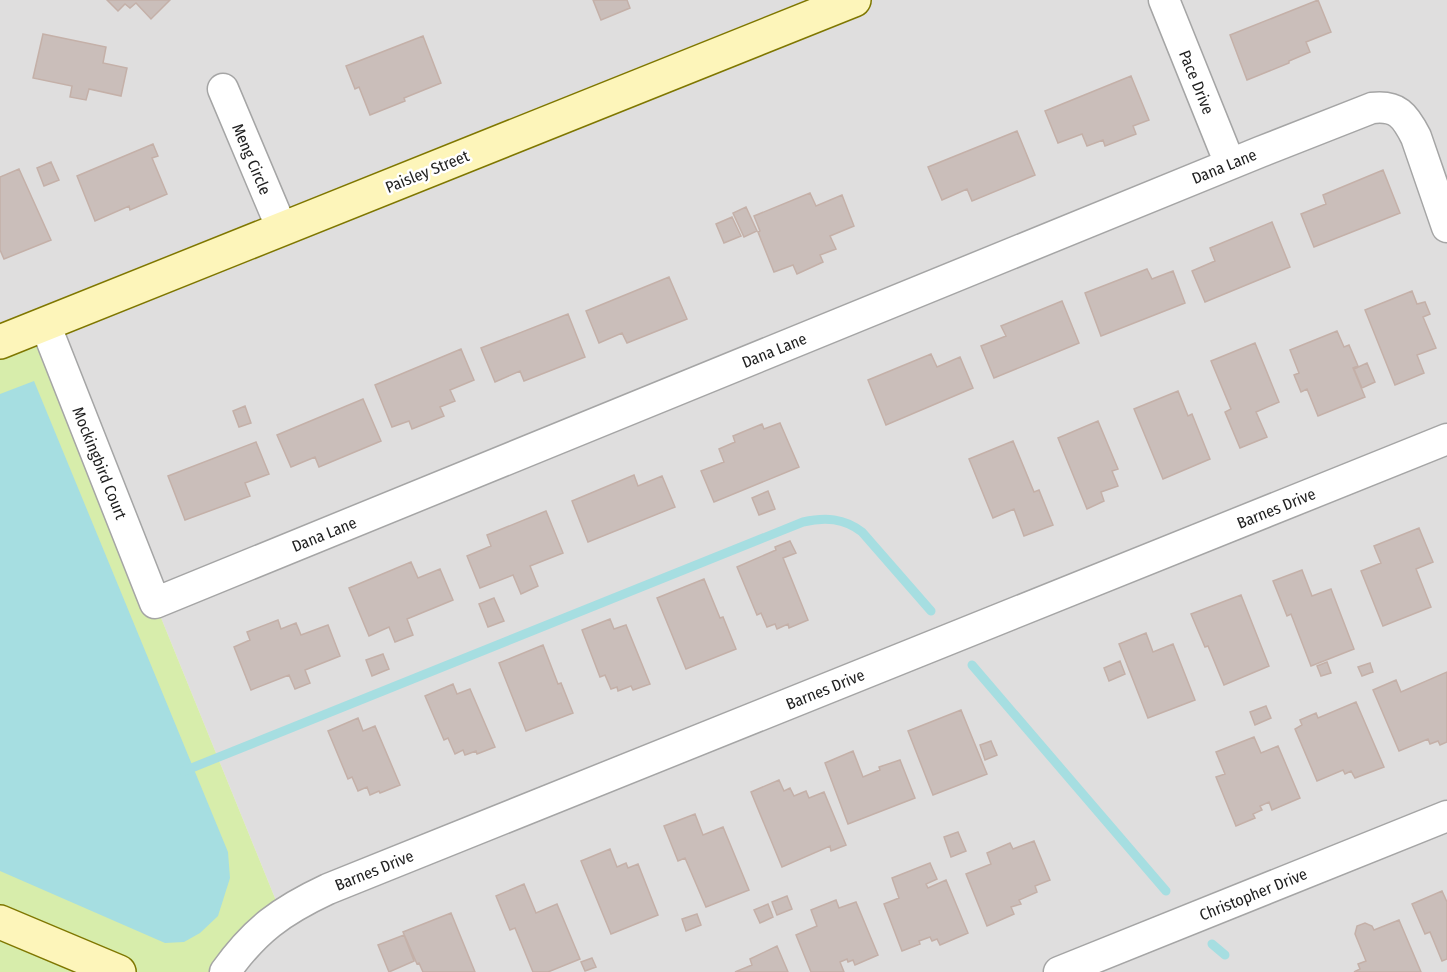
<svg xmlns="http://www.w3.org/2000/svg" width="1447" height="972" font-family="'Fira Sans Condensed',sans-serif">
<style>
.residential{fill:#dfdede}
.grass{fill:#d7edab}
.water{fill:#a6dee1}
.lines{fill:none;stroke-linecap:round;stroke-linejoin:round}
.stream{stroke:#a6dee1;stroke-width:9}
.building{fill:#cabeba;stroke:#c4b0a8;stroke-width:1.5}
.street-casing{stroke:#a5a5a5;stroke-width:33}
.secondary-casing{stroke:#7f7700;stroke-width:36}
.street{stroke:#fff;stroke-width:30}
.secondary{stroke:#fdf5ba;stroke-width:33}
.labels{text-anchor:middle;stroke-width:5;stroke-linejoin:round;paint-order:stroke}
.street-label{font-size:16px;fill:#212121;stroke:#fff}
</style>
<rect width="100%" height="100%" fill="#f2ece7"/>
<path class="residential" d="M0,0h1447v972h-1222l56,-59 -126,-310 -155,-261z"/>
<path class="grass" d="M45,324l110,279 126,310 -56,59h-225v-630z"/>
<path class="water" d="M34,381l194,471 2,26 -12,38 -18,17 -16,9 -19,1 -165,-72v-477z"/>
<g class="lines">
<path class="stream" d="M972,665l194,226
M184,771l619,-249c22,-5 41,-4 59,10l69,79
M1212,944l13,11"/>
</g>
<path class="building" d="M107,0h63l-19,19 -15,-16 -6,5 -5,-4 -7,7z
M593,0h34l3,8 -29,12z
M1318,0l13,32 -25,10 4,10 -21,9v2l-42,17 -17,-45z
M43,34l63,13 -3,16 24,5 -6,28 -32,-7 -3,11 -16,-3 2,-11 -39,-8z
M423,36l18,47 -37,15 1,3 -35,14 -11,-28 -4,2 -9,-23z
M1131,76l18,44 -16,6 3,8 -31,12 -2,-6 -16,6 -5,-12 -24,9 -13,-32z
M1017,131l18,44 -63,26 -5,-12 -25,11 -14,-33z
M153,144l5,12 -6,2 15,36 -37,16 -1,-4 -34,15 -18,-45z
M51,162l8,18 -15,6 -7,-18z
M19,169l32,71 -47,19 -4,-9v-73z
M1383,170l17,43 -86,34 -13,-33 25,-10 -3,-9z
M810,193l6,13 26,-11 12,31 -24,10 6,13 -16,6 3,7 -26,12 -4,-9 -19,7 -16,-40 2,-1 -6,-15z
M746,207l11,24 -13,6 -11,-24z
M732,217l9,19 -17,7 -8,-19z
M1272,222l18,45 -85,35 -13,-31 23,-10 -5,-13z
M1147,269l5,10 21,-8 12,32 -84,33 -16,-43z
M669,277l18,42 -60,24 -5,-10 -23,10 -13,-32z
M1412,291l5,13 8,-2 5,12 -7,3 13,31 -19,7 7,18 -29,12 -30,-75z
M1062,301l17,42 -85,35 -13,-32 25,-10 -5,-10z
M568,314l17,43 -61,24 -4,-10 -25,11 -14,-34z
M1337,331l7,16 5,-2 9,21 -5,2 12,29 -47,19 -11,-27 -6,3 -7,-17 5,-2 -9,-23z
M1255,343l24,59 -23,10 11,25 -27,11 -15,-36 6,-3 -20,-48z
M461,349l13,31 -24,10 5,11 -15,6 4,9 -32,13 -3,-8 -17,6 -17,-42z
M931,354l6,13 23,-10 13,31 -87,37 -18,-45z
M1367,363l8,19 -13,6 -8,-19z
M1178,391l10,25 4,-2 18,45 -47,20 -29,-70z
M363,399l18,42 -62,26 -4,-10 -24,10 -14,-32z
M245,406l6,17 -12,4 -6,-16z
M1098,421l20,48 -6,2 6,15 -17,6 3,9 -17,8 -29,-71z
M780,423l19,44 -85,35 -13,-31 23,-9 -5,-13 16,-7 -2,-6 29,-12 2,5z
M1013,441l21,51 5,-2 14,35 -29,11 -10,-27 -21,9 -24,-59z
M256,442l13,32 -24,9 5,13 -65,24 -17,-44z
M634,475l4,11 24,-10 13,31 -87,35 -16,-41z
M768,491l7,18 -16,6 -7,-17z
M546,511l17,42 -33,13 8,20 -17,8 -8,-19 -33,13 -13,-32 24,-10 -4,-11z
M1419,528l14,34 -17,7 15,38 -48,19 -22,-55 20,-8 -7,-17z
M790,541l6,12 -13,5 25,62 -19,8 -1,-4 -11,5 -2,-5 -8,3 -6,-14 -4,2 -20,-48 39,-17 -1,-3z
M411,562l7,16 22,-9 13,31 -46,19 6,16 -18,7 -6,-15 -20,9 -20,-48z
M1302,570l10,26 19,-7 23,60 -43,17 -20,-52 -4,2 -14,-35z
M704,579l16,39 3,-1 13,32 -50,20 -29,-71z
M1241,595l28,71 -45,19 -16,-39 -3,1 -14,-33z
M494,598l10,23 -16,6 -9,-23z
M610,619l4,10 12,-4 24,59 -17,6 -2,-4 -13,5 -1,-4 -6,2 -6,-14 -5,2 -18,-47z
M278,620l3,9 15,-6 5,12 27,-10 12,31 -35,14 5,13 -15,6 -6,-14 -38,15 -17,-43 16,-7 -3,-8z
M1146,633l7,19 20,-8 22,56 -47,18 -29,-74z
M543,645l15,39 3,-1 12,30 -47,18 -27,-68z
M383,654l6,15 -17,7 -6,-16z
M1120,661l5,13 -16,7 -5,-13z
M1327,662l4,11 -10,3 -4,-10z
M1370,663l3,9 -11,4 -4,-9z
M1447,672v70l-7,3 -2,-4 -8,3 -2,-5 -29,12 -26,-61 23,-10 5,12z
M453,684l4,10 13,-5 25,58 -18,7 -1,-3 -11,4 -2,-5 -8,4 -7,-16 -4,2 -19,-44z
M1356,702l28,65 -29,11 -4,-7 -6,3 -2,-4 -26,11 -22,-52 7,-4 -2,-5 16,-7 2,5z
M1266,706l5,12 -16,7 -5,-13z
M961,710l26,64 -54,21 -25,-64z
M358,718l5,13 12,-5 25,59 -20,8 -1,-2 -9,4 -3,-8 -9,4 -6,-14 -4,2 -20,-48z
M1254,737l7,16 17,-7 22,52 -28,12 -3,-8 -9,4 2,4 -9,4 2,4 -19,8 -20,-49 9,-3 -9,-22z
M991,741l6,14 -12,5 -5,-15z
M853,751l10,26 17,-7 -1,-3 21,-7 15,38 -67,26 -23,-61z
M779,780l5,11 6,-3 4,8 12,-5 3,7 15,-6 22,53 -15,6 -1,-5 -48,21 -31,-75z
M695,814l8,21 20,-8 26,63 -43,17 -21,-49 -7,3 -14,-35z
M958,832l8,19 -15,6 -7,-20z
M1034,841l16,39 -15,6 2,6 -18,8 2,4 -10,3 3,7 -27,12 -21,-52 25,-10 -4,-11 23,-10 3,6z
M610,849l7,18 9,-4 2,5 10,-4 20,51 -47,19 -30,-73z
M930,863l7,16 -11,5 2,4 18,-8 22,53 -28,12 -3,-6 -5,2 -2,-4 -11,4 1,3 -18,7 -18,-47 15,-6 -7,-20z
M524,884l12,29 21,-9 23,55 -32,13h-15l-18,-44 -5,2 -14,-34z
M1442,891l5,11v57l-5,2 -12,-29 -5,2 -13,-30z
M787,896l5,13 -15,6 -5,-13z
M836,900l3,8 17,-6 22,53 -23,10 -2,-5 -5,2 -1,-3 -7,3 4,10h-33l-15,-37 21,-9 -6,-16z
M768,904l5,13 -13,6 -6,-13z
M451,913l24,59h-52l-4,-9 -2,1 -14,-32z
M697,914l4,11 -15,6 -4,-12z
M1399,920l22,52h-67l6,-3 -2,-5 8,-3 -11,-27 2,-8 8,-3 7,3 2,4z
M404,935l10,26 -25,11 -11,-27z
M777,946l11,26h-53l17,-7 -2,-6z
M592,958l4,9 -11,4 -4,-9z"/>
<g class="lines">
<g class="street-casing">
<path id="street" d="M1164,0l66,164
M223,89l59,140
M45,324l110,279 1105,-451 112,-44c25,-3 33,7 44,29l31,90
M225,972c30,-42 56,-61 103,-83l1119,-450
M1059,972l388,-156"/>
</g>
<g class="secondary-casing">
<path id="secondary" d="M0,342l854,-342
M0,922l119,50"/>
</g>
<use href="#street" class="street"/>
<use href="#secondary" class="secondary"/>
</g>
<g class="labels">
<g class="street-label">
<text transform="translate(1197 82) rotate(68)" y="6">Pace Drive</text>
<text transform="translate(252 159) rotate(67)" y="6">Meng Circle</text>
<text transform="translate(1224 166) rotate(-22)" y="6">Dana Lane</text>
<text transform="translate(427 171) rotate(-22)" y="6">Paisley Street</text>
<text transform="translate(774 350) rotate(-22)" y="6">Dana Lane</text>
<text transform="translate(100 463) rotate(68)" y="6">Mockingbird Court</text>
<text transform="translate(1276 508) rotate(-22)" y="6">Barnes Drive</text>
<text transform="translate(324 534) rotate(-22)" y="6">Dana Lane</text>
<text transform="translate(825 689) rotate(-22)" y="6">Barnes Drive</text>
<text transform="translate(374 870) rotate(-22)" y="6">Barnes Drive</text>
<text transform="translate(1253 894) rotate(-22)" y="6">Christopher Drive</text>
</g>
</g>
</svg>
